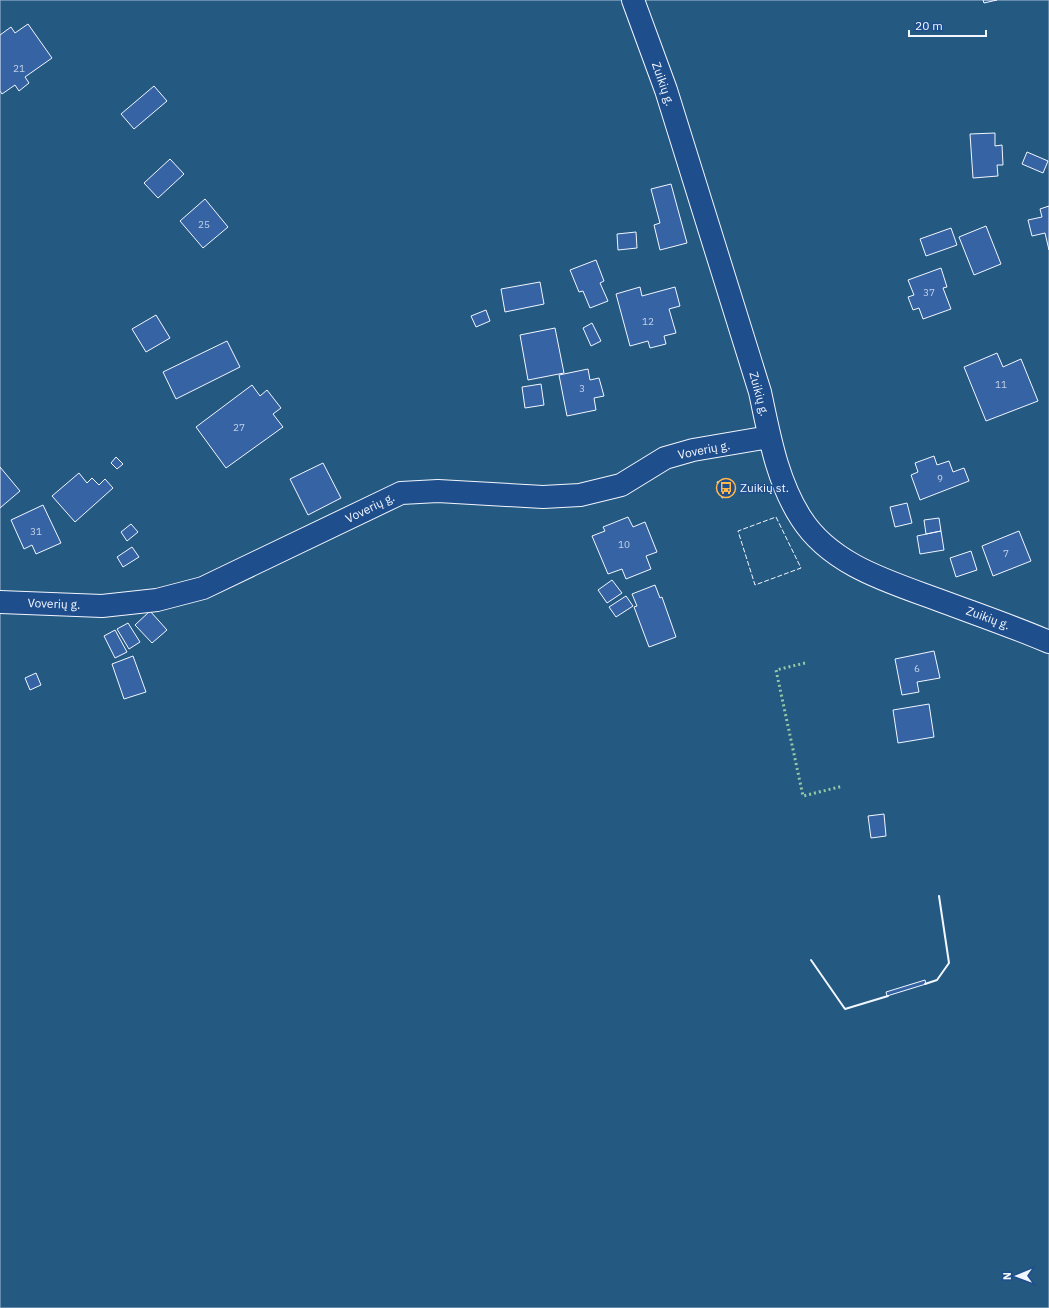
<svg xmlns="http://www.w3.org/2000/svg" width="1049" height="1308" font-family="'IBM Plex Sans',sans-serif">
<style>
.green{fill:#245a82;stroke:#a8bbd7}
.building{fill:#3563a3;stroke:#f2f6ff}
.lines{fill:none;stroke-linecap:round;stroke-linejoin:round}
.street-casing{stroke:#f2f6ff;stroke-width:24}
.street{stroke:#1f4e8c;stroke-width:22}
.hedge{stroke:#97c8a6;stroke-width:3;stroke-dasharray:2 3;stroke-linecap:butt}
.fence{stroke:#f2f6ff;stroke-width:1;stroke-dasharray:5 2;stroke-linecap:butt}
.wall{stroke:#f2f6ff;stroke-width:2}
.labels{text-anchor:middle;stroke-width:3;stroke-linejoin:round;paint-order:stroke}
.number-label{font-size:10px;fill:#c3d1e8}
.street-label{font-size:12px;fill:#f2f6ff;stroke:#1f4e8c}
.poi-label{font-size:12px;fill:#f2f6ff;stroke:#1f4e8c;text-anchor:start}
</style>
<rect width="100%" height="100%" fill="#1f4e8c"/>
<path class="green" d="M0,0h1049v1308h-1049z"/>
<path class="building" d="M983,0h14l-13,3z
M28,24l24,34 -27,19 4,6 -10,8 -4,-6 -13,9 -2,-3v-56l11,-8 4,6z
M154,86l13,15 -33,28 -13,-15z
M995,133v13l7,-1 1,20h-6l1,11 -25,2 -3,-44z
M1027,152l21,9 -5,12 -21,-9z
M170,159l14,15 -26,24 -14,-15z
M671,184l16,59 -27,7 -6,-25 6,-2 -9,-34z
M205,199l23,28 -25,21 -23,-27z
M1049,206v44l-4,-17 -13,3 -4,-16 14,-3 -2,-8z
M986,226l15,38 -27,11 -15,-38z
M951,228l6,17 -31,11 -6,-17z
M636,232l1,16 -19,2 -1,-16z
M596,260l8,21 -4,2 8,18 -18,7 -7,-17 -4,1 -9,-22z
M941,268l6,19 -4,1 8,21 -28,10 -4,-11 -6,2 -5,-13 6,-2 -6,-15z
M540,282l4,22 -39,8 -4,-23z
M640,287l2,9 33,-9 5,19 -11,3 7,24 -12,3 2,8 -16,4 -2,-7 -18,5 -14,-52z
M486,310l4,11 -14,6 -5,-11z
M156,315l14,23 -24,14 -14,-23z
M592,323l9,18 -10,5 -8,-18z
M555,328l9,45 -36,7 -8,-45z
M227,341l13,26 -64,32 -13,-27z
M997,353l6,14 18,-8 17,42 -52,20 -22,-54z
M588,369l2,11 9,-2 5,18 -10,2 2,12 -29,6 -8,-41z
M541,384l3,21 -19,3 -3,-21z
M252,385l8,11 7,-6 14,18 -8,6 10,13 -57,41 -30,-41z
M934,456l3,9 12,-4 4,11 11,-4 5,13 -49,19 -9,-25 7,-3 -3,-9z
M116,457l7,7 -6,5 -6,-6z
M323,463l18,35 -33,17 -18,-36z
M0,467l20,24 -20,17z
M79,473l8,10 5,-5 7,7 6,-6 8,9 -38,34 -23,-26z
M727,479l5,16 -10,3 -5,-16z
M907,503l5,20 -17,4 -5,-20z
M43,505l18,38 -25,11 -4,-9 -8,4 -13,-29z
M628,517l5,10 12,-5 12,30 -11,4 5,13 -25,10 -4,-10 -14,5 -16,-38 13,-5 -2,-4z
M939,518l2,13 -15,3 -2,-14z
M131,524l7,8 -11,9 -6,-9z
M941,531l3,19 -24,4 -3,-18z
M1019,531l12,30 -38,15 -11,-30z
M132,547l7,10 -16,10 -6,-10z
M971,551l6,19 -21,7 -6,-19z
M612,580l10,13 -15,10 -9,-13z
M655,585l5,13 2,-1 14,40 -27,10 -15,-40 3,-1 -5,-12z
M626,596l7,10 -17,11 -7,-10z
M150,611l17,19 -15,13 -17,-18z
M128,623l12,19 -11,7 -12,-20z
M115,630l12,22 -12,6 -11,-22z
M934,651l6,27 -23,4 2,10 -17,3 -7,-36z
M133,656l13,36 -22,7 -12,-35z
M36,673l5,12 -11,5 -5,-12z
M929,704l5,33 -36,6 -5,-33z
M884,814l2,22 -15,2 -3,-22z
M925,980l1,4 -39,12 -1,-4z"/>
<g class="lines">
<g class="street-casing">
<path id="street" d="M633,0l33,90 94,302c9,42 17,89 41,126 31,49 93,65 143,84 35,13 70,25 105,40
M0,602l102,4 55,-6 46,-12 198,-95 37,-2 105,6 37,-2 41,-10 44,-27 28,-8 76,-13"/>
</g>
<use href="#street" class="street"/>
<path class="hedge" d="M805,663l-29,7 27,126 40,-10"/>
<path class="fence" d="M776,517l25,51 -46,17 -17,-54z"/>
<path class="wall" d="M811,960l34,49 43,-13
M925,984l12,-4 12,-17 -10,-67"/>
</g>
<defs>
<g id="bus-ring" transform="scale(1)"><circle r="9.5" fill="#1f4e8c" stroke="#ffb74d" stroke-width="1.5"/><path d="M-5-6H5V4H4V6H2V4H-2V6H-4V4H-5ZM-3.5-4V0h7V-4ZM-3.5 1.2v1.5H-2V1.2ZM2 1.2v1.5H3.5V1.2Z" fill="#ffb74d"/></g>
</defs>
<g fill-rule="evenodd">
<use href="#bus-ring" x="726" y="488"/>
</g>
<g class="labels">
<g class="number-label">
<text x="19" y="72">21</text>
<text x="204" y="228">25</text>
<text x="929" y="296">37</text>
<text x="648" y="325">12</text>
<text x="1001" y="388">11</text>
<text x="582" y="392">3</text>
<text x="239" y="431">27</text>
<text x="940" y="482">9</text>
<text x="36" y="535">31</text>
<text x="624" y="548">10</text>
<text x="1006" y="557">7</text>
<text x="917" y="672">6</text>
</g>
<g class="street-label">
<text transform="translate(663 84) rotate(71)" y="4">Zuikių g.</text>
<text transform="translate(759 394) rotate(75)" y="4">Zuikių g.</text>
<text transform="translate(704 450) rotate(-11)" y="4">Voverių g.</text>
<text transform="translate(370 508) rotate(-26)" y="4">Voverių g.</text>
<text transform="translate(54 604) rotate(2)" y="4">Voverių g.</text>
<text transform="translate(988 618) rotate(20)" y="4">Zuikių g.</text>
</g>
<g class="poi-label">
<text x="740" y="492">Zuikių st.</text>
</g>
</g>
<g transform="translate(1017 1276) rotate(269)" stroke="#1f4e8c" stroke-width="3" paint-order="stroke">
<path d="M0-3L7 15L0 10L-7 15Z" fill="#f2f6ff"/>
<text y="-6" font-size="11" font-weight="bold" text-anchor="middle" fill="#f2f6ff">N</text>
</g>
<path d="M909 30v6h77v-6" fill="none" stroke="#f2f6ff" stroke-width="2"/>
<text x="915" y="30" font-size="12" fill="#f2f6ff" stroke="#1f4e8c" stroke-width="3" paint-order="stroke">20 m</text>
</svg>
